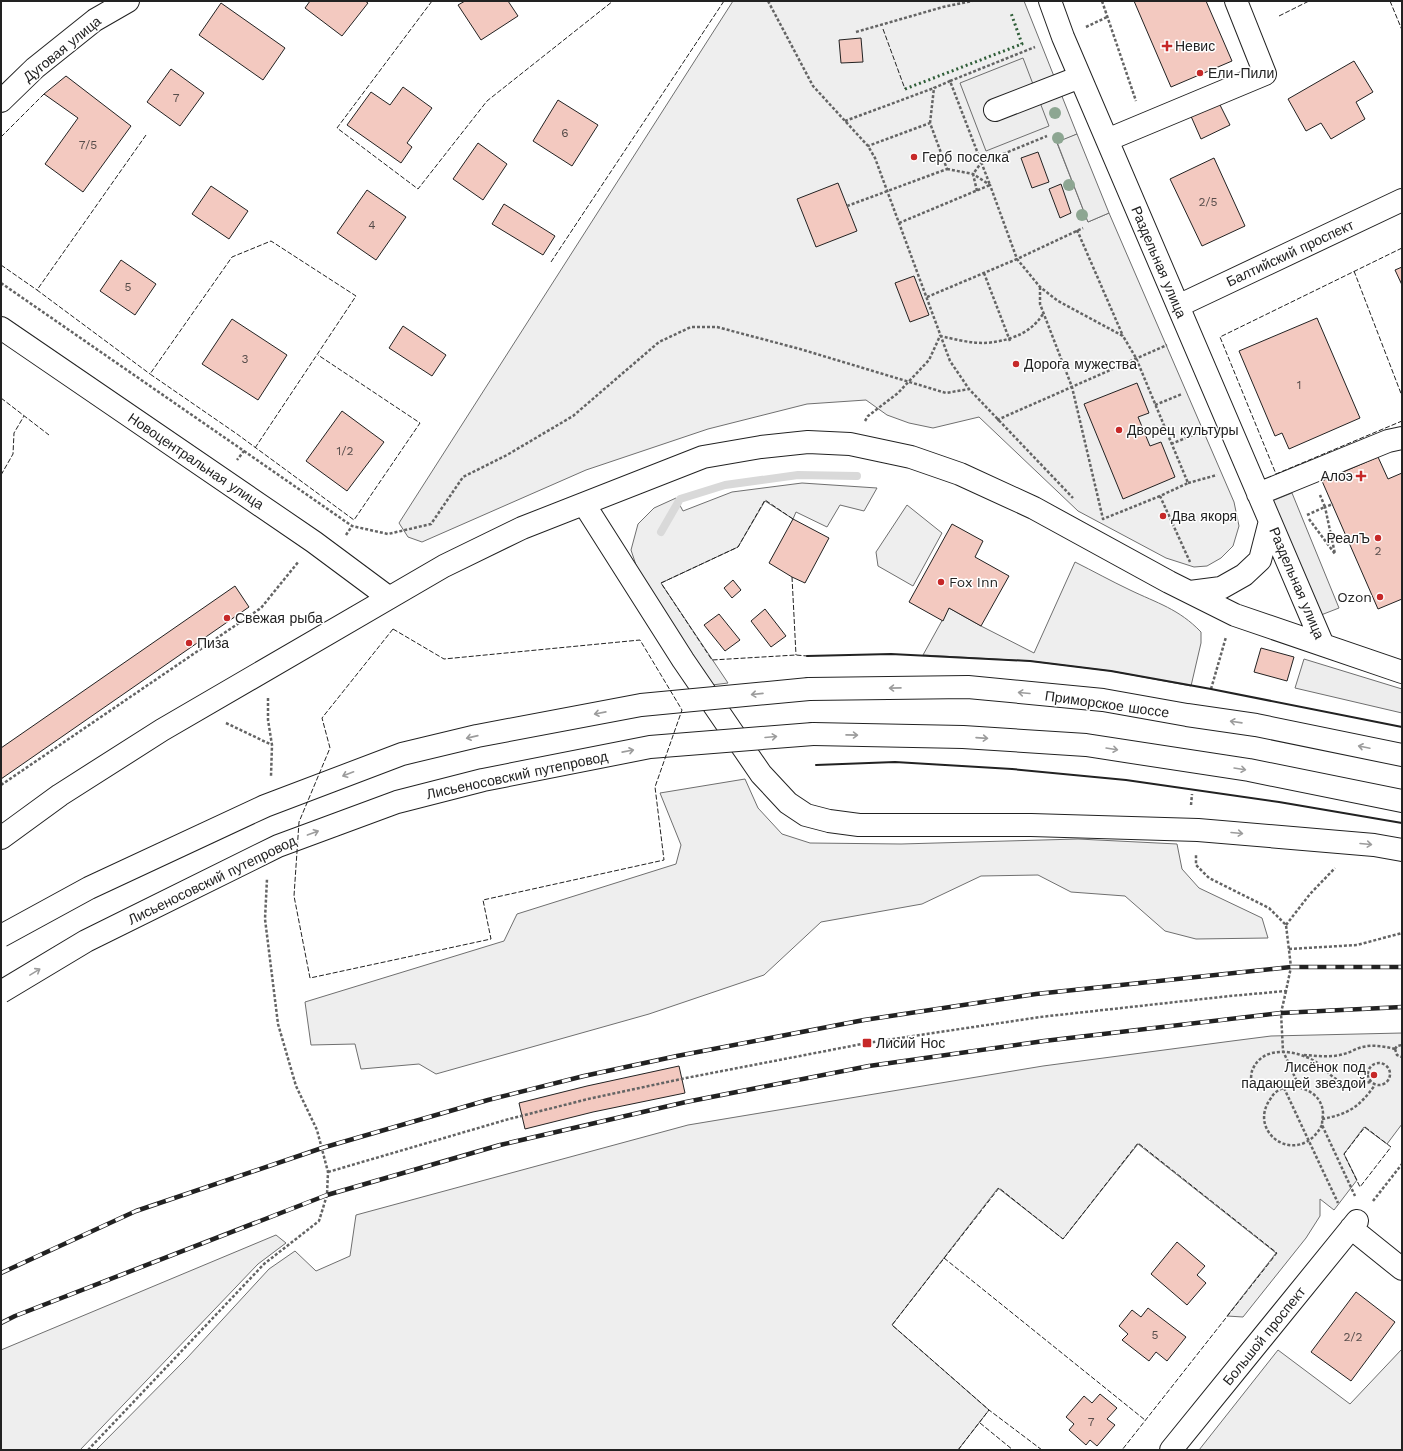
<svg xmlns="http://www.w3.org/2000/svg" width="1403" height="1451" font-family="'Work Sans',sans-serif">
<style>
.green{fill:#eee;stroke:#6f6f6f}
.parking{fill:#ededed;stroke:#6f6f6f}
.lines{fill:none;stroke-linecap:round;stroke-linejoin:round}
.stream{stroke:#d9d9d9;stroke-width:8}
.building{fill:#f3c9c0;stroke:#222}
.minor-casing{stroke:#222;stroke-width:24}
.major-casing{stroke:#222;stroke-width:24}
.path{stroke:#646464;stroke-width:2.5;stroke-dasharray:3 2;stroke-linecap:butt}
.minor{stroke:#fff;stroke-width:22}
.major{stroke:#fff;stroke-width:22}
.rail-casing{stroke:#222;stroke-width:4.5}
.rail{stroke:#fff;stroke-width:3;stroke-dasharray:9;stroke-linecap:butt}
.major-bridge-casing{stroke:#222;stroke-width:24;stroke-linecap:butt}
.major-bridge{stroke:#fff;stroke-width:22}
.hedge{stroke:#2f5e38;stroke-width:3;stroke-dasharray:2 3;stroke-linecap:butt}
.fence{stroke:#222;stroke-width:1;stroke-dasharray:5 2;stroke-linecap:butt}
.wall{stroke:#222;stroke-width:2}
.tree{fill:#8da692}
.oneway{stroke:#9c9c9c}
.poi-dot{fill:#c62828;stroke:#fff;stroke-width:1.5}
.labels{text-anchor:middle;stroke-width:3;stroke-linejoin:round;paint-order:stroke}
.number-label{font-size:12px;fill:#564c4a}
.poi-label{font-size:14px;fill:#222;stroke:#fff;text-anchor:start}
.street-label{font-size:14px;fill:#222;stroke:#fff}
</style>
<rect width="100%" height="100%" fill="#fff"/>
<path class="green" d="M733,1h291l53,133 -20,9 31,79 21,-9 125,289 5,24 -6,20 -12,12 -14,8 -13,1 -28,-9 -88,-47 -99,-94 -46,11 -24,-5 -22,-8 -21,-15 -59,4 -99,25 -122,41 -164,72 -14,-5 -9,-14z
M802,483l75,5 -13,23 -24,-6 -13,22 -31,-15 -3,7 -28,-18 -27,46 -77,36 67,100 -16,2 -74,-114 -7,-21 7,-26 16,-16 22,-10 7,13 49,-19z
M907,505l35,28 -29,53 -35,-20 -2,-14z
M1075,562c18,9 36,19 55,28 27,13 49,19 71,42v11l-10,43 -80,-15 -81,-10 -107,-6 26,-47 32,18 53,27z
M745,779l13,29 24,26 28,9 91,1 177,-5 99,5 5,25 17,19 63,30 6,20 -72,1 -31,-8 -40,-35 -54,-4 -33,-17 -57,1 -59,28 -101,18 -57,53 -115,39 -213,60 -17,-10 -58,5 -6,-25 -44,1 -6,-43 199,-61 13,-27 159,-50 5,-19 -21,-52z
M1402,1033v91l-15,20 -23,-17 -20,27 13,26 -23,30 -14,-11v17l-14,22 -63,79 -16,-1 49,-63 -138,-109 -75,95 -65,-51 -106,137 97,85 -31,40h-862l91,-92 82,-89 26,-18 21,20 34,-15 6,-41 332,-90 355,-59 189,-25 39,-5z
M276,1235l10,8 -28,21 -178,186h-79v-100z
M1402,1349v101h-203l79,-100 72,54z"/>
<path class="parking" d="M1023,58l26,68 -63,25 -26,-68z
M1077,134l32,79 -21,9 -31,-80z
M1292,493l47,115 -18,7 -49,-114z
M1304,659l98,30v24l-107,-25z"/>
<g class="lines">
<path class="stream" d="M661,532l19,-33 45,-14 73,-10 59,1"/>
</g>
<path class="building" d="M310,1h55l3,2 -26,33 -37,-28z
M465,1h43l10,15 -37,24 -23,-35z
M1134,1h72l26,60 -61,26z
M221,3l64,45 -22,32 -64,-45z
M861,38l2,24 -22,1 -2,-23z
M1354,61l19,31 -17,10 9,17 -34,20 -10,-16 -15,8 -18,-32z
M171,69l33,24 -24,33 -33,-24z
M66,76l65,50 -48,66 -38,-28 33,-46 -34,-24z
M403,87l29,21 -25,35 5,4 -11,16 -54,-38 24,-33 19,13z
M558,100l40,25 -26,41 -39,-25z
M1218,101l12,24 -29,14 -11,-25z
M478,143l29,21 -24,36 -30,-21z
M1038,152l11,30 -17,6 -11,-30z
M1214,158l31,68 -43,20 -32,-67z
M838,183l19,48 -41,16 -19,-48z
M1061,184l10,29 -11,5 -11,-29z
M211,186l37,25 -19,28 -37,-25z
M367,190l39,27 -30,43 -39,-27z
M504,204l51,32 -12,19 -51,-31z
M121,260l35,24 -21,31 -35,-24z
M1402,267v18l-7,-15z
M914,276l15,39 -19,7 -15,-39z
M1317,318l43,100 -71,31 -7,-16 -7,3 -36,-85z
M232,319l55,36 -29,45 -56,-36z
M403,326l43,29 -14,21 -43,-28z
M1137,383l12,30 -11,4 12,29 11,-4 14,35 -52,22 -39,-95z
M342,411l42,31 -37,49 -41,-30z
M1378,457l10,22 14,-6v126l-24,10 -56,-128z
M793,519l36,19 -24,45 -13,-6 -23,-14z
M952,524l31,17 -8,16 34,19 -28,50 -32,-18 -6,13 -34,-19z
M733,580l8,10 -9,8 -8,-10z
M235,586l14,21 -248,172v-31z
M765,609l21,27 -15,11 -20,-26z
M719,614l21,26 -15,11 -21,-26z
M1261,648l33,9 -7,24 -33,-9z
M679,1066l6,27 -92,19 -68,17 -6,-26 68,-17z
M1177,1242l28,24 -8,9 9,8 -19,22 -36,-31z
M1356,1292l39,30 -44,59 -40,-29z
M1148,1308l38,29 -19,24 -11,-9 -7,9 -27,-21 6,-6 -9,-8 13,-16 9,7z
M1100,1394l17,14 -10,11 8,6 -18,21 -7,-6 -4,5 -17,-15 5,-6 -8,-7 18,-21 8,7z"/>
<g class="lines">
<g class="minor-casing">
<path id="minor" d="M1050,1l13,36 260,608
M1,101l34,-33 60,-48 33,-19
M995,110l85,-33
M1107,140l158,-66 -29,-73
M1178,306l224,-106
M1,328l313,214 74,55
M1258,494l130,-53 14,-3
M584,504l99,156 78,114 27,29 18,12 23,6 30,4h172l167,5 176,15 28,5
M1190,592l31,-4 23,-13 16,-15 10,-39
M1,838l59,-43 102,-65 282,-164 78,-38 181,-71 58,-10 47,-5 42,2 61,13 49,17 74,34 135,74 66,33 167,57
M1351,1228l51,41
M1171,1450l186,-229"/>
</g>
<g class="major-casing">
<path id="major" d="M809,689l159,-2 135,13 84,15 69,10 146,30
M813,734l150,3 123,8 163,25 153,31"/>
</g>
<path class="path" d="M768,1l45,85 55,60 7,12 75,203 19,28 104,109
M1102,1l34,100
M1086,27l21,-10
M856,32l87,-25 29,-6
M845,121l89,-33
M930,123l4,-35 16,-7
M947,169l26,5 17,11 27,74 23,28 18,14 65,35 13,22 52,125 -28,13 30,66
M977,191l-4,-17 8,-11 66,-27
M847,206l100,-37 -17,-46 -62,23
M899,223l91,-38 -40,-104 85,-34
M1077,230l46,106
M984,273l26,68
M1,283l243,168 -7,9
M1040,287v17l32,83 31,132 57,-23
M927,297l90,-38 66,-31
M1155,405l27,-11
M997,420l170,-75
M865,421l3,-5 30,-23 31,-33 11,-24c28,6 43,11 71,2 15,-5 24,-12 32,-24
M1171,444l27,-11
M244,451l108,75 36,8 43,-10 32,-47 44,-22 66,-39 86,-74 32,-15h26l83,22 146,44 23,-4
M1188,483l29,-8
M1307,515l18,-8 -5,-12
M1309,519l26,35 -10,-47 8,-3
M346,535l6,-9
M1211,689l15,-52
M268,698v22l4,25 -1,31
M226,723l46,22
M1,785l260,-177 38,-47
M1191,805l1,-11
M1286,925l24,-31 25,-26
M1289,949l68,-4 45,-12
M1286,991l-5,22 2,38 16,35
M1395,1049l2,6 5,2
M1395,1049l2,-3 5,-1
M1304,1055c14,1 30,3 43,-2 4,-1 8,-4 12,-5 12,-4 24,-2 36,1
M1368 1074a11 11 0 1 1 22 0a11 11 0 1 1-22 0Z
M1251,1083c0,-4 0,-9 1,-12 10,-27 45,-21 64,-9 9,6 14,15 24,19 10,5 20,4 30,1
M1284,1088l54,115
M1322,1119c27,-5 37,-12 53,-34
M1322,1125c-23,44 -77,8 -51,-27 3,-6 10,-10 17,-11 16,-1 34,7 35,26 0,4 -1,8 -1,12l33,71
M328,1172l181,-53 79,-20 98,-21 181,-35 173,-26 190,-21 56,-5 5,-24 -5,-42 -17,-17 -60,-30 -13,-13v-10
M1373,1201l29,-37
M88,1450l176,-186 55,-43 8,-26 1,-23 -11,-42 -21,-44 -18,-62 -13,-105 2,-40"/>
<use href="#minor" class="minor"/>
<use href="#major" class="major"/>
<g class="rail-casing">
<path id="rail" d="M1,1273l135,-62 186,-63 166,-48 96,-24 93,-20 187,-36 172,-26 255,-27h111
M1,1323l14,-7 312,-121 173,-50 186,-43 183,-36 175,-25 237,-28 121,-6"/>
</g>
<use href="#rail" class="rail"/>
<g class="major-bridge-casing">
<path id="major-bridge" d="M1,936l88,-48 176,-82 137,-52 75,-18 164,-31 168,-16
M1,992l85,-51 192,-95 119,-44 86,-22 167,-33 163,-13"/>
</g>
<use href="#major-bridge" class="major-bridge"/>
<path class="hedge" d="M905,89l117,-45 -11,-31"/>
<path class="fence" d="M432,1l-95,127 81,61 69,-88 126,-100
M1390,1l12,29
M1279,16l30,-15
M883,29l22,60
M146,135l-109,155 113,84
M1,137l43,-43
M1402,248l-182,89 56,137 126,-53
M551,262l173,-261
M1,265l36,25
M1354,271l48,125
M1,398l48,37
M255,448l101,-152 -85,-55 -39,16 -82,117 87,60 117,86 66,-97 -102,-68
M1,475l12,-21 1,-21 10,-17
M793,519l-28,-19 -27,47 -77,36 51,77 84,-5 11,1
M792,577l4,78
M393,629l51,30 196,-19 42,70 -27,77 9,73 -181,40 8,39 -181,39 -16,-82 5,-74 31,-74 -8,-30z
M1365,1127l26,20 -31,40 -16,-33z
M944,1258l201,162
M980,1423l33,27
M958,1450l31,-40
M1042,1450l-53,-40 -97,-85 107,-137 64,51 75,-96 139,110 -155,197"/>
<path class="wall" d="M807,656l84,-2 139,7 81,10 100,18 191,38
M816,765l79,-3 117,7 114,11 153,22 123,21"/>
</g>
<g class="tree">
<circle cx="1055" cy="113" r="6"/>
<circle cx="1058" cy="138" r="6"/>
<circle cx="1069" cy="185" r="6"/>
<circle cx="1082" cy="215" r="6"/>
</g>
<defs><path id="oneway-shaft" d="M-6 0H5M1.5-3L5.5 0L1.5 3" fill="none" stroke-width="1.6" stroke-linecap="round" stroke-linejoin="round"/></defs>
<g class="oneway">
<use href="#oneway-shaft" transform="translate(895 688) rotate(179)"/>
<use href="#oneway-shaft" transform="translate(1024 693) rotate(-175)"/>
<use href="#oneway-shaft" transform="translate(757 694) rotate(174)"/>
<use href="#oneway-shaft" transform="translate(600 713) rotate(169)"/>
<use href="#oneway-shaft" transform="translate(1236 722) rotate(-172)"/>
<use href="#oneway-shaft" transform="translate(852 735) rotate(1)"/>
<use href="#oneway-shaft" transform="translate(472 737) rotate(167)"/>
<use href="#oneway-shaft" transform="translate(771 737) rotate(-5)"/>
<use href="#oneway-shaft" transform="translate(982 738) rotate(4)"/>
<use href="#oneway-shaft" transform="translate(1364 747) rotate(-168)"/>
<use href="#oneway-shaft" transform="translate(1112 749) rotate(9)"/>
<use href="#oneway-shaft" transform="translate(628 751) rotate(-11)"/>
<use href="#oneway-shaft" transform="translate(1240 769) rotate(9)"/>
<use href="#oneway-shaft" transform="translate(348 774) rotate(159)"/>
<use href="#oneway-shaft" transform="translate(313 833) rotate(-20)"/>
<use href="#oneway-shaft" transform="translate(1237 833) rotate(5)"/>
<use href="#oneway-shaft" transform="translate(1366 844) rotate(5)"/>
<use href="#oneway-shaft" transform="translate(35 972) rotate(-31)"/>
</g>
<g class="poi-dot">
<path d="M1165 40h4v4h4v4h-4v4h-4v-4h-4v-4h4z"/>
<circle cx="1200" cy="73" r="4"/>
<circle cx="914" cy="157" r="4"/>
<circle cx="1016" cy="364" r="4"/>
<circle cx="1119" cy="430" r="4"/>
<path d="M1359 470h4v4h4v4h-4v4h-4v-4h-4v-4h4z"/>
<circle cx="1163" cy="516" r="4"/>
<circle cx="1378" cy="538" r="4"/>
<circle cx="941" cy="582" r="4"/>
<circle cx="1380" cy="597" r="4"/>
<circle cx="227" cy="618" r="4"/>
<circle cx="189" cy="643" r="4"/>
<rect x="862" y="1038" width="10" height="10" rx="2"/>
<circle cx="1374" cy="1075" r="4"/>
</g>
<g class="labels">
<g class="number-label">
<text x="176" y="102">7</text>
<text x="565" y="137">6</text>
<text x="88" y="149">7/5</text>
<text x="1208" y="206">2/5</text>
<text x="372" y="229">4</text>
<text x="128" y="291">5</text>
<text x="245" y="363">3</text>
<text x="1299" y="389">1</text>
<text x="345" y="455">1/2</text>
<text x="1378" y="555">2</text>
<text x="1155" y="1339">5</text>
<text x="1353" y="1341">2/2</text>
<text x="1091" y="1426">7</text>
</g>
<g class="poi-label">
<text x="1175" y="51">Невис</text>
<text x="1208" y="78">Ели-Пили</text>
<text x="922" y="162">Герб поселка</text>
<text x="1024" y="369">Дорога мужества</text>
<text x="1127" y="435">Дворец культуры</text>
<text x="1353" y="481" text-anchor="end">Алоэ</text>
<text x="1171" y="521">Два якоря</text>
<text x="1370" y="543" text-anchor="end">РеалЪ</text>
<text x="949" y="587">Fox Inn</text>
<text x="1372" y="602" text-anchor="end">Ozon</text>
<text x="235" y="623">Свежая рыба</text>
<text x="197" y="648">Пиза</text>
<text x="876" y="1048">Лисий Нос</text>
<text x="1366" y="1072" text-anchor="end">Лисёнок под<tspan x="1366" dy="16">падающей звездой</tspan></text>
</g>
<g class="street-label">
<text transform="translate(62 49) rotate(-39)" y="5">Дуговая улица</text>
<text transform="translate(1290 253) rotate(-25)" y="5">Балтийский проспект</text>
<text transform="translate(1159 262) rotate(67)" y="5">Раздельная улица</text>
<text transform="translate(196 461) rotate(34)" y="5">Новоцентральная улица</text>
<text transform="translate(1297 583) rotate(67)" y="5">Раздельная улица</text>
<text transform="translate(1107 704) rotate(8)" y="5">Приморское шоссе</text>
<text transform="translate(517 775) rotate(-12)" y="5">Лисьеносовский путепровод</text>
<text transform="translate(212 880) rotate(-26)" y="5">Лисьеносовский путепровод</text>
<text transform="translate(1264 1336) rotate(-51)" y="5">Большой проспект</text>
</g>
</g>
<rect width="1403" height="1451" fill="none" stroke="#222222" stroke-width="4"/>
</svg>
